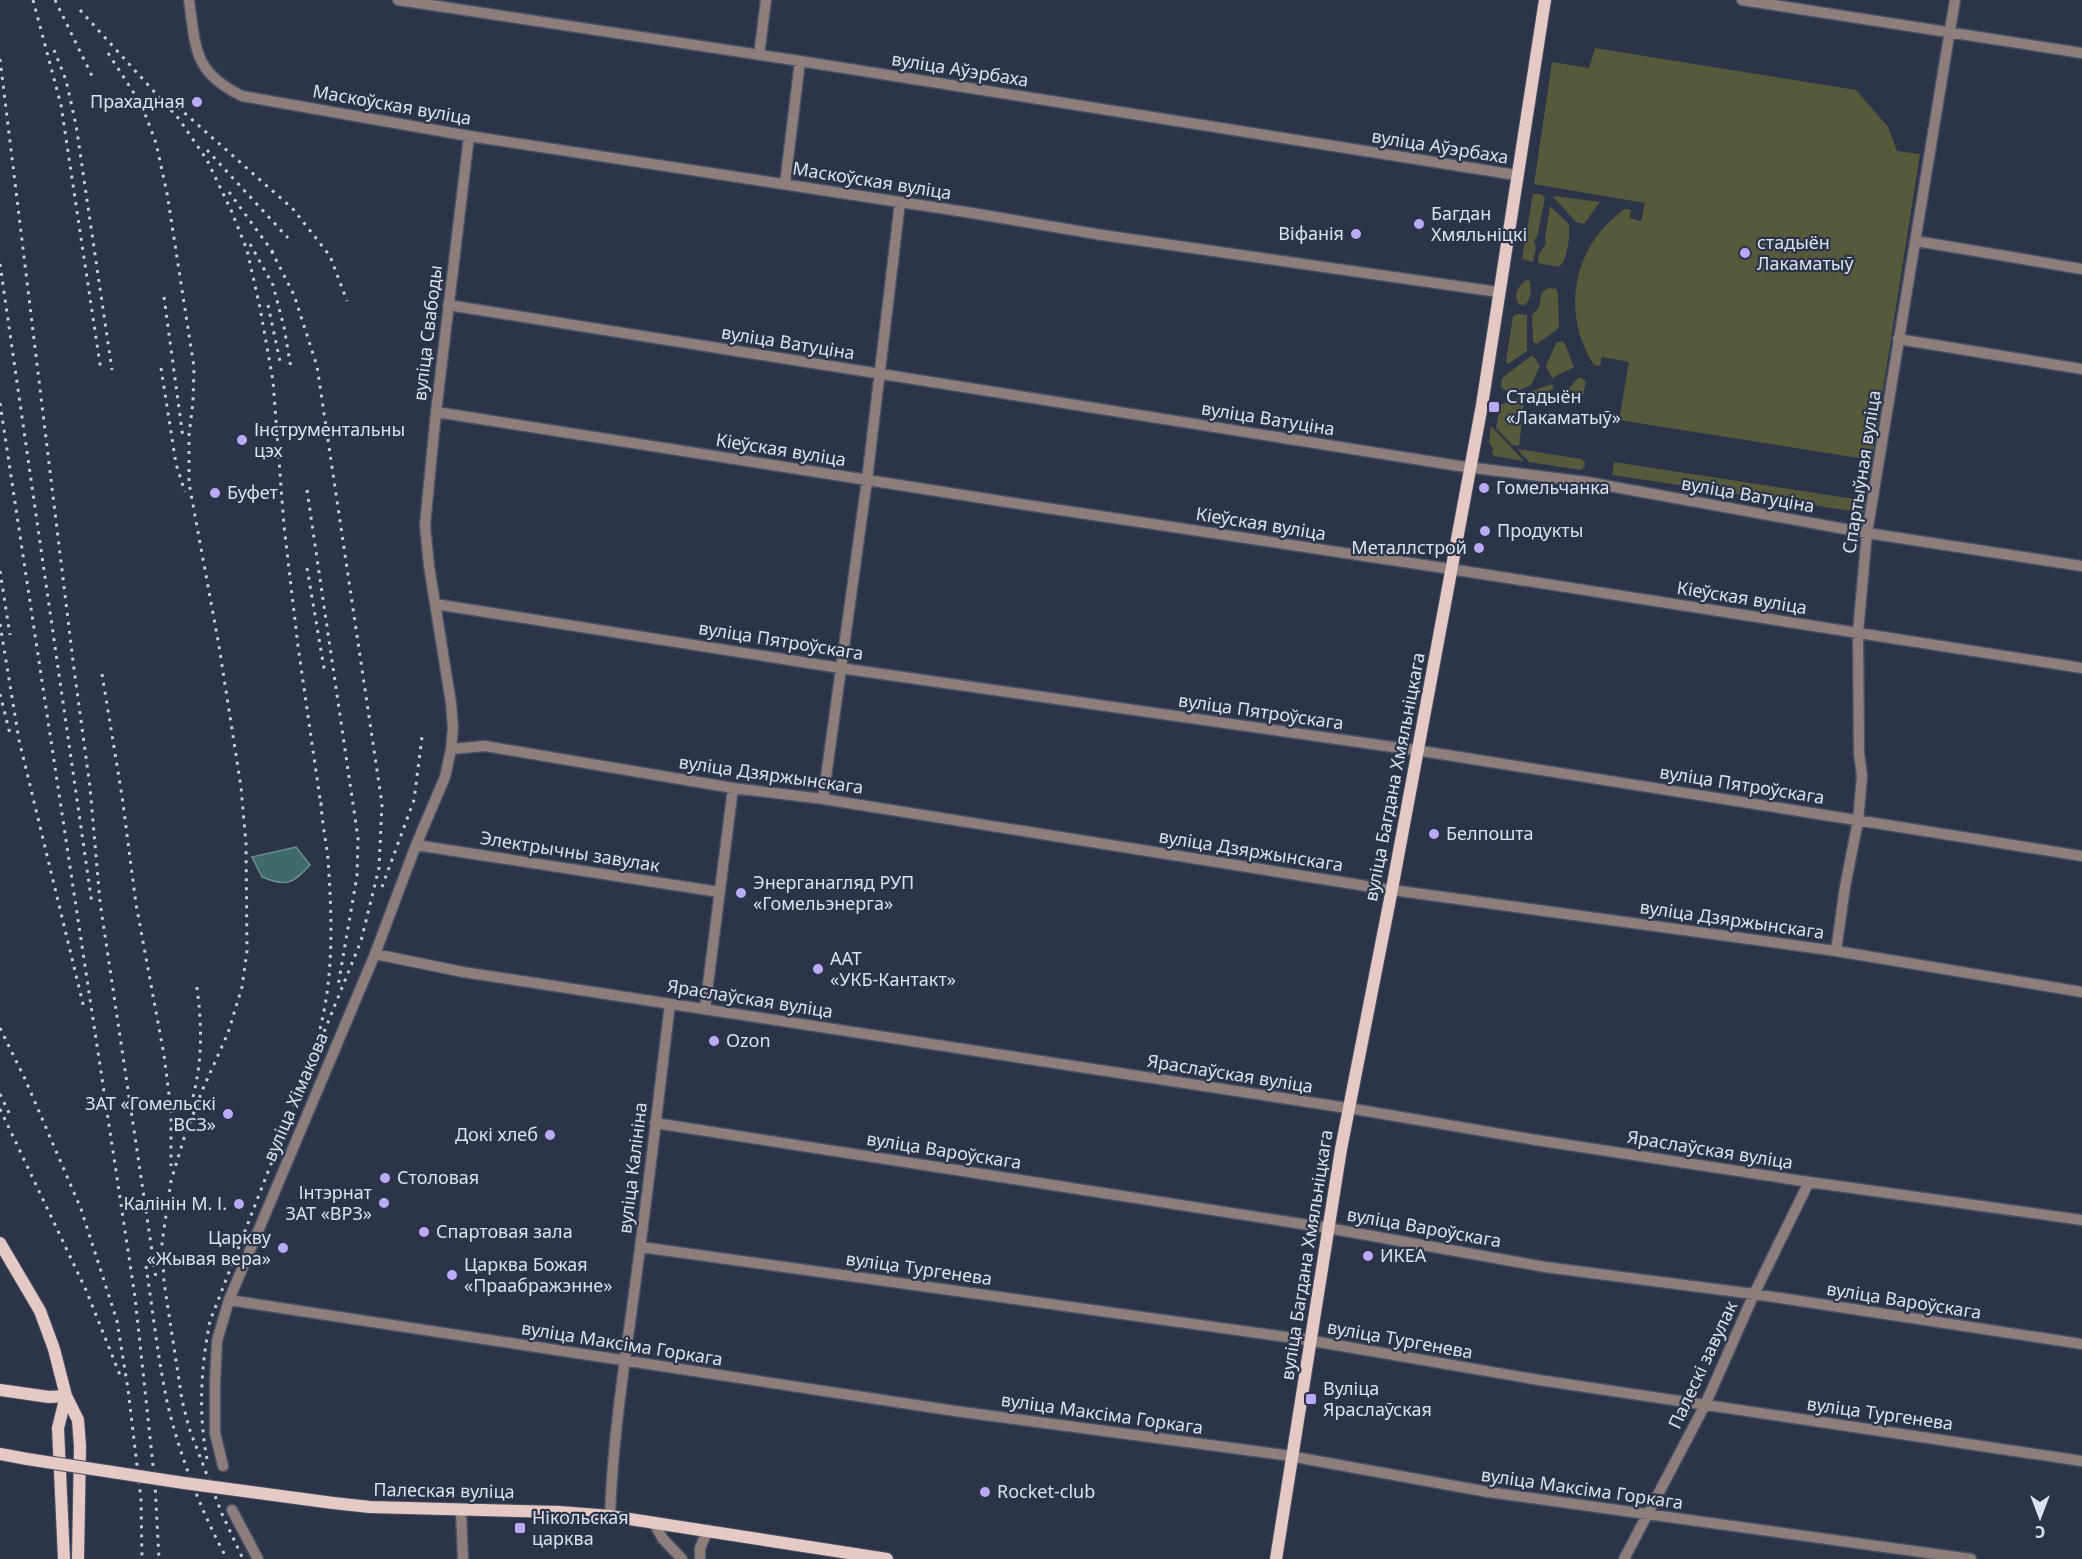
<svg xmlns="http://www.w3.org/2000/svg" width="2082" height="1559" font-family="'Noto Sans',sans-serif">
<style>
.green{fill:#57593b}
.water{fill:#3d6a6a;stroke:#6d8e92;stroke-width:1.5}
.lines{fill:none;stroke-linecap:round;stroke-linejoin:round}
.minor-casing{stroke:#475064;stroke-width:13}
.major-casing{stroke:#475064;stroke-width:14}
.minor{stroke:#8d7e7c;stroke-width:10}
.major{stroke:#e6c8c4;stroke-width:12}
.rail{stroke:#c6ccda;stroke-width:3;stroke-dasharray:3 6;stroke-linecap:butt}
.major-bridge-casing{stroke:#475064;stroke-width:14;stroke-linecap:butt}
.major-bridge{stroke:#e6c8c4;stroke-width:12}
.poi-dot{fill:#bbaaf6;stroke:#2b3449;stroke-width:2}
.labels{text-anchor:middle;stroke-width:4.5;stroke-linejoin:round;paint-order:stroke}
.street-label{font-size:18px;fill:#dce1ef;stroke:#2b3449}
.poi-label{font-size:18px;fill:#dce1ef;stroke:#2b3449;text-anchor:start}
</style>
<rect width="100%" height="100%" fill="#2b3449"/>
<path class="green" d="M1595,48l261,42 32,37 9,24 23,3 -48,306 -253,-40 10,-58 -27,-5 -2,9 -6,-1c-34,-52 -21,-121 31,-156l6,1 -1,8 11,3 4,-18 -111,-19 18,-122 37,6z
M1533,194h8l4,4 -8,39 -3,3 2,8 -3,14 -11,-3z
M1554,196l46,6 -16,22 -8,-2 -22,-24z
M1550,206l19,18c1,12 -1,35 -10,43l-21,-4c-1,-11 5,-12 8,-20l-1,-5z
M1526,280l4,1c1,9 2,19 -7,25l-5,-3c-5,-10 1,-17 8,-23z
M1548,288l8,1 2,4 1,35 -22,16 -4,-2 -1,-27 7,-8 3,-15z
M1518,314l9,1v36l-19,13 -2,-2 7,-46z
M1562,341l3,3 9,23 -22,11 -6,-12 10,-23z
M1531,356l3,1 6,9 -9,19 -20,9 -10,-7 1,-9z
M1578,378h4l4,4 -3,13 -3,2 -12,-3 -2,-2z
M1552,384l2,4 -7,5 -3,5 -15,-3 1,-3z
M1525,395l-6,51 -7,-1 -16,-17 4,-23z
M1491,426l33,35 -30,-5 -2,-3 1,-5 -4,-5z
M1517,449l64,10 4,3v4l-4,4 -52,-8z
M1614,462l253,39 -2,12 -253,-38z"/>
<path class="water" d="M296,847l14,18c-18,19 -23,22 -48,12l-10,-20z"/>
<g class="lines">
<g class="minor-casing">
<path id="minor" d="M189,0c7,49 4,72 53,96l227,40 503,77 130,22 396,57
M398,0l402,61 716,114
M1742,0l340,53
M759,55l7,-55
M785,184l15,-123
M1916,241l166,28
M448,305l1011,161 128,16 280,51 215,33
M1898,339l184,30
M436,412l571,90 437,66 638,100
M435,604l405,64 588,84 654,104
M451,749l34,-3 248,42 90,11 562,90 451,62 246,41
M823,799l44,-319 33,-278
M416,845l303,47
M1836,951l9,-64 13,-66 4,-45 -3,-23 -1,-121 9,-99 88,-533
M375,954l88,18 897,138 176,30 273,42 273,38
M705,1008l28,-220
M655,1123l673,105 217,39 209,27 328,50
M641,1247l660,92 238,41 543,81
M229,1300l726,111 329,44 204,37 483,67
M223,1466l-8,-33v-49l2,-43 12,-41 146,-346 41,-109 29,-68 6,-28 2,-21 -2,-25 -22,-137 -4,-41 11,-113 33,-276
M232,1510l26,49
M461,1511l2,48
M610,1516c3,-90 19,-179 30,-268 11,-81 20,-163 30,-244
M653,1522l10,17 19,20
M700,1559v-11l8,-18
M1624,1559l81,-154 49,-111 55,-112"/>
</g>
<g class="major-casing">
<path id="major" d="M0,1243l40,68 14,38 12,47 12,24 2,26 -2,113
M0,1390l49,7 17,-1
M0,1454l27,5
M333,1503l37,4 189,5 51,4 277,43
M64,1559l-6,-131 8,-32
M1276,1559l65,-410 51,-260 90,-484 63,-405"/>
</g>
<use href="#minor" class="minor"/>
<use href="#major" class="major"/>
<path class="rail" d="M33,0l28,105 40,266
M55,0l38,78
M80,10l99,109 28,41 24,50 16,40 13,58 13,73 11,145 14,120 23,160
M54,50l12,30 10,45 36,245
M108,53l33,51 6,15 9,24 11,50 27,174 -1,35 -4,33v48l30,163 22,141 5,57 1,107 -5,36 -14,46 -26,58 -18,47 -13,43 -9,62 2,39 18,118 7,28 33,86 21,45
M0,59l74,610 16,118 10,115 56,376
M171,101l122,108 37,47 17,45
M207,150l81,88
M229,192l46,63
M250,244l23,41 11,42 7,41
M0,264l92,640
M164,297l19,141
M268,305l13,61
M161,368l15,96 9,28
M0,403l135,894 20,187 4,75
M307,490l51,348 -1,38 -19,110
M307,568l18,106
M0,571l10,64
M0,624l19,116 65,268
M102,674l20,122 14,108 28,151 7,55v56
M0,694l10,40
M382,887l32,-87 8,-63
M0,1028l25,51 56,130 36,112 11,68 13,110 1,60
M320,1029c14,-55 12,-113 8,-170 -2,-20 -7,-40 -7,-60
M0,1094l10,21
M193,1097c10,-40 9,-75 3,-116
M0,1109l86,181 34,85
M146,1266c7,46 12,94 22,140 13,53 33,105 59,153
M207,1459c-9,-46 -6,-93 3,-138l75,-193 76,-187 18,-73 3,-64 -65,-438 -23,-71 -24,-47"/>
<g class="major-bridge-casing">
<path id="major-bridge" d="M27,1459l157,24 149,20"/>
</g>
<use href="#major-bridge" class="major-bridge"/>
</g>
<g class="poi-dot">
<circle cx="197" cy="102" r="6"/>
<circle cx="1419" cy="224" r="6"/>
<circle cx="1356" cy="234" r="6"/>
<circle cx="1745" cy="253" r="6"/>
<rect x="1488" y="401" width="12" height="12" rx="3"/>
<circle cx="242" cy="440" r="6"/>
<circle cx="1484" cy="488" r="6"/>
<circle cx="215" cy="493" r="6"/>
<circle cx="1485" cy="531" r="6"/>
<circle cx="1479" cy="548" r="6"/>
<circle cx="1434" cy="834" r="6"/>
<circle cx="741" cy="893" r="6"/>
<circle cx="818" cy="969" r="6"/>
<circle cx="714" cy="1041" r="6"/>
<circle cx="228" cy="1114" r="6"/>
<circle cx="550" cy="1135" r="6"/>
<circle cx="385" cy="1178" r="6"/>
<circle cx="384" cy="1203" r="6"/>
<circle cx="239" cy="1204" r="6"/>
<circle cx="424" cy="1232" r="6"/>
<circle cx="283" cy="1248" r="6"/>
<circle cx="1368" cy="1256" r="6"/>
<circle cx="452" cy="1275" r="6"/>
<rect x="1305" y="1393" width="12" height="12" rx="3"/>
<circle cx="985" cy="1492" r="6"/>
<rect x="514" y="1522" width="12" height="12" rx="3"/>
</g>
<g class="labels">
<g class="street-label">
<text transform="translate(960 70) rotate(9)" y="6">вуліца Аўэрбаха</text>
<text transform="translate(392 105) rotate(10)" y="6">Маскоўская вуліца</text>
<text transform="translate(1440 147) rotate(9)" y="6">вуліца Аўэрбаха</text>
<text transform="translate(872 181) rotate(9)" y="6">Маскоўская вуліца</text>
<text transform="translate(428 333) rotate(-83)" y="6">вуліца Свабоды</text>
<text transform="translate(788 343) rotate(9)" y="6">вуліца Ватуціна</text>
<text transform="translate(1268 419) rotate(9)" y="6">вуліца Ватуціна</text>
<text transform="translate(781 450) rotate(9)" y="6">Кіеўская вуліца</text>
<text transform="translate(1862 472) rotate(-81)" y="6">Спартыўная вуліца</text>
<text transform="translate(1748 495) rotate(10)" y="6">вуліца Ватуціна</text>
<text transform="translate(1261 524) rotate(9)" y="6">Кіеўская вуліца</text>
<text transform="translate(1742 598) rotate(9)" y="6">Кіеўская вуліца</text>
<text transform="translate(781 641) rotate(9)" y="6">вуліца Пятроўскага</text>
<text transform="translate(1261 712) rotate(8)" y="6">вуліца Пятроўскага</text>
<text transform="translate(771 775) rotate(8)" y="6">вуліца Дзяржынскага</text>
<text transform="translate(1395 777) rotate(-79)" y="6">вуліца Багдана Хмяльніцкага</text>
<text transform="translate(1742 785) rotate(9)" y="6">вуліца Пятроўскага</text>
<text transform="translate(1251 851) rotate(9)" y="6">вуліца Дзяржынскага</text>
<text transform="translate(570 852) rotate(9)" y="6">Электрычны завулак</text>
<text transform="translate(1732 920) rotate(8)" y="6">вуліца Дзяржынскага</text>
<text transform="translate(750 999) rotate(9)" y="6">Яраслаўская вуліца</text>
<text transform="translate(1230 1074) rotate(9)" y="6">Яраслаўская вуліца</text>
<text transform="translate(296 1097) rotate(-67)" y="6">вуліца Хімакова</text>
<text transform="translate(1710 1150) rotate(9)" y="6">Яраслаўская вуліца</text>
<text transform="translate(944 1151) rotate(9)" y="6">вуліца Вароўскага</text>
<text transform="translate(633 1168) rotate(-83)" y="6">вуліца Калініна</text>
<text transform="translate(1424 1228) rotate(10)" y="6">вуліца Вароўскага</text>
<text transform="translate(1307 1255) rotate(-81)" y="6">вуліца Багдана Хмяльніцкага</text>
<text transform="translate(919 1269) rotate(8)" y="6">вуліца Тургенева</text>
<text transform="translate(1904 1301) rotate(9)" y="6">вуліца Вароўскага</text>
<text transform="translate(1400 1340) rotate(10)" y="6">вуліца Тургенева</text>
<text transform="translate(622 1344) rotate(9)" y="6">вуліца Максіма Горкага</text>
<text transform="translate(1703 1365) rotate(-65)" y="6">Палескі завулак</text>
<text transform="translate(1102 1414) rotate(8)" y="6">вуліца Максіма Горкага</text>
<text transform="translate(1880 1414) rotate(8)" y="6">вуліца Тургенева</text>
<text transform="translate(1582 1489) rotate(8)" y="6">вуліца Максіма Горкага</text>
<text transform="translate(444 1491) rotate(1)" y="6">Палеская вуліца</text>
</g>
<g class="poi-label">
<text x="185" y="108" text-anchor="end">Прахадная</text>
<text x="1431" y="220">Багдан<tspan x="1431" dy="21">Хмяльніцкі</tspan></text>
<text x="1344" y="240" text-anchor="end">Віфанія</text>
<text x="1757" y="249">стадыён<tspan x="1757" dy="21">Лакаматыў</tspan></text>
<text x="1506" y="403">Стадыён<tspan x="1506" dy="21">«Лакаматыў»</tspan></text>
<text x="254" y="436">Інструментальны<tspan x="254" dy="21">цэх</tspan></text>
<text x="1496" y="494">Гомельчанка</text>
<text x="227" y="499">Буфет</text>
<text x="1497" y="537">Продукты</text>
<text x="1467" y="554" text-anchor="end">Металлстрой</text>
<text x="1446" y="840">Белпошта</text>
<text x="753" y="889">Энерганагляд РУП<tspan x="753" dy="21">«Гомельэнерга»</tspan></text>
<text x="830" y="965">ААТ<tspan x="830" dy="21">«УКБ-Кантакт»</tspan></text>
<text x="726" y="1047">Ozon</text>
<text x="216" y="1110" text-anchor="end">ЗАТ «Гомельскі<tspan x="216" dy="21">ВСЗ»</tspan></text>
<text x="538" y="1141" text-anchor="end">Докі хлеб</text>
<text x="397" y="1184">Столовая</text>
<text x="372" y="1199" text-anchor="end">Інтэрнат<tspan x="372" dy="21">ЗАТ «ВРЗ»</tspan></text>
<text x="227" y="1210" text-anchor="end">Калінін М. І.</text>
<text x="436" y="1238">Спартовая зала</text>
<text x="271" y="1244" text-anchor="end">Царкву<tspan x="271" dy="21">«Жывая вера»</tspan></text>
<text x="1380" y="1262">ИКЕА</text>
<text x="464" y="1271">Царква Божая<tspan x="464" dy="21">«Праабражэнне»</tspan></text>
<text x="1323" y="1395">Вуліца<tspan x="1323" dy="21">Яраслаўская</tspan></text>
<text x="997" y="1498">Rocket-club</text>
<text x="532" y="1524">Нікольская<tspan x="532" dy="21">царква</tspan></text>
</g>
</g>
<g transform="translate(2040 1517) rotate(180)" stroke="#2b3449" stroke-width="4.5" paint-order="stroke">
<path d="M0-4.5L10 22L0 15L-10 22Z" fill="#dce1ef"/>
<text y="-9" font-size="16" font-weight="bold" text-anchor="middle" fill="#dce1ef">С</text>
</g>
</svg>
